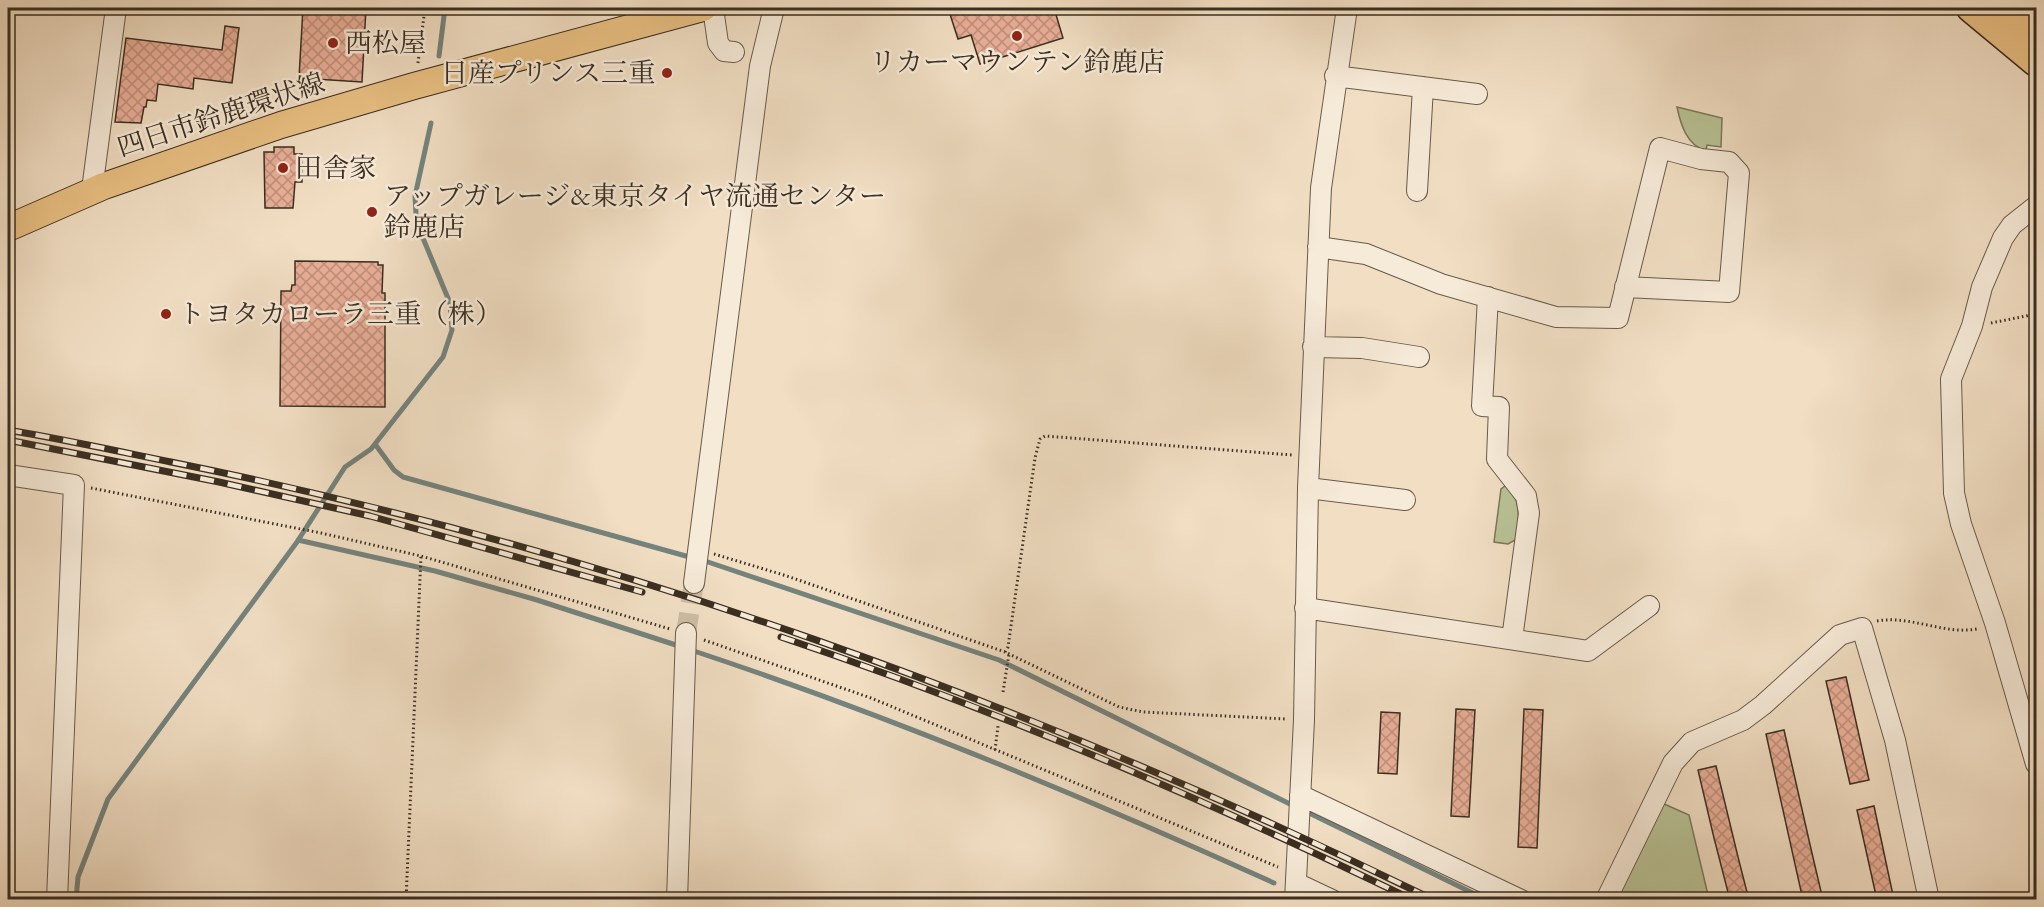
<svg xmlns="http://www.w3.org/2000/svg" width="2044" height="907" font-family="'EB Garamond','Noto Serif JP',serif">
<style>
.park{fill:#b8c295;stroke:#79785b;stroke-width:1.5}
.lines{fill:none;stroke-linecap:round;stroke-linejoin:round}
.stream{stroke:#75837d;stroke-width:5}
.building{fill:url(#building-cross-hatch);stroke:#3a2e21;stroke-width:1.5}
.minor-tunnel{stroke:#ccbba3;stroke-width:20;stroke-dasharray:20 10;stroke-linecap:butt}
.minor-casing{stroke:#685a4a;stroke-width:22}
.major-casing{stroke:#3a2e21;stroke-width:28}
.highway-casing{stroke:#3a2e21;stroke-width:31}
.path{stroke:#3a2e21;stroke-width:3;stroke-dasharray:1.5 3;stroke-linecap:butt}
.minor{stroke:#f6ead8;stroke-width:20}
.major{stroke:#e8bf82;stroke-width:26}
.highway{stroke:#e8bf82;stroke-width:28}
.rail-casing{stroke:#3a2e21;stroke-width:7}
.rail{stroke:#f6ead8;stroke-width:4.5;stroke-dasharray:14;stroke-linecap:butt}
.poi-dot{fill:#8f2418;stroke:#f6ead8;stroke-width:2}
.labels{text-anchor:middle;stroke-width:5;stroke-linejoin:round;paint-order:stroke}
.poi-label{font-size:27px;fill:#3a2e21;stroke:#f6ead8;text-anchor:start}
.street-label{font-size:27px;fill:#3a2e21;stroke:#f6ead8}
</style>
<defs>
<pattern id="building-cross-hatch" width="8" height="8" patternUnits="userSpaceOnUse" patternTransform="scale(1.5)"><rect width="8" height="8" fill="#e9ae97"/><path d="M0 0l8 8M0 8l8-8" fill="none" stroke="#be8e7b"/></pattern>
</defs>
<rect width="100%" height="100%" fill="#f1dec3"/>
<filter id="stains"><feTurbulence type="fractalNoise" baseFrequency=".00333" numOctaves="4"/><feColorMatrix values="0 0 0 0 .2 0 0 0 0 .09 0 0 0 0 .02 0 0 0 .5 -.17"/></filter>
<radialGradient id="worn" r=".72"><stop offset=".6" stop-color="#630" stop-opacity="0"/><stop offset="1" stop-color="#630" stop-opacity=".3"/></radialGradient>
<path class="park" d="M1677,107l45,11 -1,29 -14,-2 -1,6c-19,-6 -25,-25 -29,-44z
M1508,484c13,19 11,32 9,55l-9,5 -14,-2 7,-53z
M1662,803l27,12 20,84 -94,1z"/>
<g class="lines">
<path class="stream" d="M439,56l6,-48
M375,444l19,26 9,7 290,81
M298,540l137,31 102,29 145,47
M702,560l297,100 297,147
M691,650c199,66 392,146 583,233
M1305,811l182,89
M76,900l2,-23 30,-78 189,-257 48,-75 26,-18 72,-92 9,-27 -2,-27 -30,-72 -4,-17 -1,-18 16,-73"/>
</g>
<path class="building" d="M303,8h63l-4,74 -63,-4z
M948,8h106l9,30 -83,26 -9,-29 -13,4z
M225,26l14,2 -7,55 -38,-5 -1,11 -35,-5 -2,17 -9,-1 -1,7h-2l-3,16 -26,-1 11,-84 96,12z
M274,147h20v7h8v28h-7l-2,26h-28l-1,-56h10z
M295,261l83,1v3h5l-1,28h3v114l-105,-1 1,-115h10l1,-6h3z
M1846,677l23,103 -19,4 -24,-103z
M1456,709l19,1 -6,107 -18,-1z
M1524,709l19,1 -6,138 -19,-1z
M1381,712l19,1 -3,61 -19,-1z
M1784,730l27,119 12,51h-20l-37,-166z
M1716,766l22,91 11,43h-19l-16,-62 -16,-68z
M1874,806l20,94h-17l-20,-90z"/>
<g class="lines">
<path class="minor-tunnel" d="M686,633l8,-50"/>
<g class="minor-casing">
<path id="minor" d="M713,8l5,35 6,8 10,1
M1335,76l142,18
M92,190l24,-182
M1417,191l6,-104
M2036,206l-24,19 -9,13 -21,49 -10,39 -21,53 3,114 7,31 34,99 41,141
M1318,247l48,7 75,30 115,33 62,1 42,-170 41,11 28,3 10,11 -10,119 -104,-5
M1488,297l-6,109 17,1 -2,52 29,37 3,17 -17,126
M1313,347l49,1 57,9
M8,475l66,10 -17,415
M1308,488l97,12
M694,583l66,-517 14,-58
M1305,608l283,43 61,-45
M1300,795l221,105
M1296,883l36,17
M677,900l9,-267
M1295,900l9,-180 4,-232 13,-300 26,-180
M1606,900l67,-137 19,-21 51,-22 20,-15 77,-70 22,-7 33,112 34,160"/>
</g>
<g class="major-casing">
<path id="major" d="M8,228l96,-42 177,-61 133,-39 289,-78"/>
</g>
<g class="highway-casing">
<path id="highway" d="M1971,8l65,54
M2009,8l27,25"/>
</g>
<path class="path" d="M418,63l7,-55
M1991,323l45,-9
M91,488l230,45 100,23 249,73
M714,554l73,22 218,76 114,55 24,5 144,7
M1877,621c34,-6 67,14 100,8
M704,640l167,58 407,169
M1005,652l3,-5 27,-189 5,-19 5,-3 247,19
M1003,692l6,-38
M995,750l3,-24
M406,900l15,-344"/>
<use href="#minor" class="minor"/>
<use href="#major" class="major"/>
<use href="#highway" class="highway"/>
<g class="rail-casing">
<path id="rail" d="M8,430c54,9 109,21 163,32 442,89 858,240 1263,438
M8,440l211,42 151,34 272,76
M781,637c217,73 426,163 632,263"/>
</g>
<use href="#rail" class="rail"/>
</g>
<g class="poi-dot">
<circle cx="1017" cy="36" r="6"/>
<circle cx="333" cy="43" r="6"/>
<circle cx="667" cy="73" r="6"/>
<circle cx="283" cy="168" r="6"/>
<circle cx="372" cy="212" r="6"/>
<circle cx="166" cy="314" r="6"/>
</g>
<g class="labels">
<g class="poi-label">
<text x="345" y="52">西松屋</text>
<text x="1017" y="71" text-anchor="middle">リカーマウンテン鈴鹿店</text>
<text x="655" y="82" text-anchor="end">日産プリンス三重</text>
<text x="295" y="177">田舎家</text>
<text x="384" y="205">アップガレージ&amp;東京タイヤ流通センター<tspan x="384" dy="31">鈴鹿店</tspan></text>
<text x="178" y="323">トヨタカローラ三重（株）</text>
</g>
<g class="street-label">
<text transform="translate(221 115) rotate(-18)" y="9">四日市鈴鹿環状線</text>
</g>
</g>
<rect width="2044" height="907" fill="none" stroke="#f1dec3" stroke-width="30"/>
<rect x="9" y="9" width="2026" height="889" fill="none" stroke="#3a2e21" stroke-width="3"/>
<rect x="15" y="15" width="2014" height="877" fill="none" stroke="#3a2e21" stroke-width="1.5"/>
<rect width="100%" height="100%" filter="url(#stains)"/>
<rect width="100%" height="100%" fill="url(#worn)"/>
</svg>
